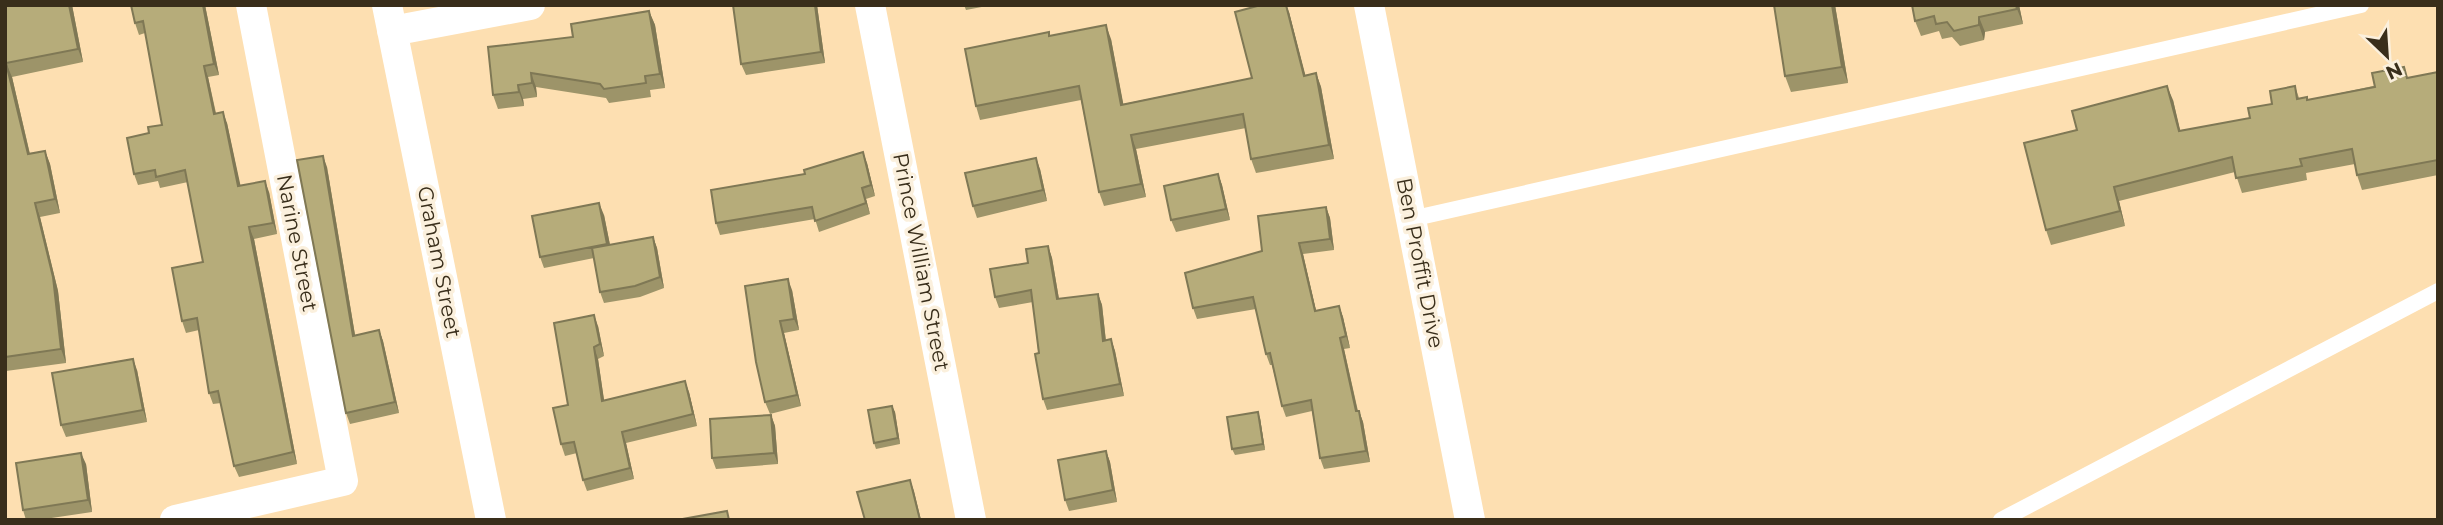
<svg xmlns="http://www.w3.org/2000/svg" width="2443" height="525" font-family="Montserrat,sans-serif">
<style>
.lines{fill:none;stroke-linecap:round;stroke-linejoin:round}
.lane{stroke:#fff;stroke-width:16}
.street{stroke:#fff;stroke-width:30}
.wall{fill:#9d9469}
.shaded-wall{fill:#7f7855}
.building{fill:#b6ac7a;stroke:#7f7855;stroke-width:2}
.labels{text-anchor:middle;stroke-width:7;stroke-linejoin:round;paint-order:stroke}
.street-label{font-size:21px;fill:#392e1b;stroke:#fbf0dd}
</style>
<rect width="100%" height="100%" fill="#fddfb1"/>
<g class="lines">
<path class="lane" d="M1411,219l950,-214
M2001,520l437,-229"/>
<path class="street" d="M387,5l104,515
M870,5l101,515
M1369,5l101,515
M392,31l138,-26
M175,520l168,-39 -92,-476"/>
</g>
<path class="wall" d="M5,5h67l11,57 -71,15 18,77 15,-3 5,13 10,49 -20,4 18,74 8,72 -60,8 -1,-2z
M131,5h74l14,70 -11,2 8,36 11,10 13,63 29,6 8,42 -23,5 43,225 -58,13 -5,-11 -13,-63 -8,1 -4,-11 -10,-63 -13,3 -4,-12 21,-59 -15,-80 -28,6 -2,-7 -20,4 -4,-11 15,-41 13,-8 -17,-92 -6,2 -4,-12z
M817,5l8,58 -79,12 -5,-11z
M964,5h28l-26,5z
M1774,5h61l13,78 -57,9 -6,-16z
M1912,5h107l4,19 -38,8 -1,8 -24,6 -8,-9 -10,2 -3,-8 -18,5 -6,-15z
M649,11l6,14 10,63 -15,2 1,7 -42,6 -3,-5 -70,-11 1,10 -14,2 1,7 -26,3 -5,-14 80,-58z
M1289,12l16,63 11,-2 5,14 13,72 -78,14 -5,-14 -5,-31 -110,21 10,48 -42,9 -5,-14 -18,-92 -101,20 -4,-14 74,-70 61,3 12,65 129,-26z
M2438,72v103l-76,15 -5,-15 -2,-11 -49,9 1,7 -65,13 -7,-21 -116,29 6,25 -74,19 -5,-15 31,-100 96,-30 7,31 70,-13 22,-14 23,-18 4,12 9,2z
M867,163l8,33 -9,3 4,15 -51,18 -4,-13 -95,16 -4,-12z
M327,167l28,168 24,-5 4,11 16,72 -49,11 -4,-11z
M1040,169l7,32 -70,17 -4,-12z
M1218,174l4,11 8,35 -54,12 -5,-12z
M1326,207l4,11 4,32 -31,4 13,57 23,-5 4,11 7,31 -6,1 14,62h1l4,11 7,40 -46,7 -4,-11 -8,-47 -26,6 -4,-11 -10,-41h-2l-4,-11 -10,-45 -59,10 -4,-11 69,-57z
M604,215l6,30 43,-8 4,11 7,40 -24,9 -36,6 -4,-11 -6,-34 -50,10 -4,-11z
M1048,246l4,12 7,41 39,-5 4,11 4,36 5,-2 4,12 9,45 -77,14 -4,-11 -10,-97 -34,6 -4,-11 33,-34z
M792,290l7,40 -15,3 17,73 -31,8 -5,-12 -9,-40z
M598,326l6,30 -6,3 6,42 85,-9 8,34 -71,17 8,36 -47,12 -4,-11 -6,-27 -12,3 -4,-12z
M137,370l10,52 -81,15 -5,-12z
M892,406l3,6 5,32 -24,5 -2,-6z
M771,415l4,11 3,38 -62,5 -4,-11z
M1260,418l5,32 -30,5 -3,-6z
M1106,451l4,11 7,40 -48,9 -4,-11z
M86,464l6,48 -54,8h-12l-3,-10z"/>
<path class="shaded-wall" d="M69,5h3l11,57 -5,-13z
M203,5h2l14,70 -5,-11z
M815,5h2l8,58 -4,-11z
M1286,5l3,7 20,77 -5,-13z
M1832,5h3l13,78 -6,-16z
M2016,5h3l4,19 -6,-15z
M649,11l6,14 10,63 -5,-14z
M1979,17l6,15 -1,8 -5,-15z
M1106,25l5,14 15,79 -5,-13z
M6,63l6,14 21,91 -5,-14z
M204,66l4,11 10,48 -4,-11z
M531,73l5,14 1,10 -5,-14z
M1316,73l5,14 13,72 -5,-14z
M518,85l5,14 1,7 -5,-14z
M2167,86l6,14 11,46 -5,-15z
M223,112l4,11 16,74 -5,-11z
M1131,135l5,14 10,48 -5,-13z
M45,151l5,13 10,49 -5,-14z
M863,152l4,11 8,33 -4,-11z
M323,156l4,11 30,180 -4,-11z
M1036,158l4,11 7,32 -4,-11z
M1218,174l4,11 8,35 -4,-11z
M265,181l4,11 8,42 -4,-11z
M2114,187l5,14 6,25 -5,-15z
M862,188l4,11 4,15 -4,-11z
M35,203l5,14 18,74 8,72 -5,-14z
M599,203l5,12 8,40 -5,-11z
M1326,207l4,11 4,32 -4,-11z
M249,227l5,12 43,225 -4,-12z
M653,237l4,11 7,40 -4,-11z
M1299,243l4,11 16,69 -4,-12z
M1048,246l4,12 9,53 -4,-12z
M788,279l4,11 7,40 -5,-11z
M1098,294l4,11 5,47 -4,-11z
M1339,306l4,11 7,31 -4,-12z
M594,315l4,11 6,30 -4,-12z
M780,321l4,12 17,73 -4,-11z
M379,330l4,11 16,72 -4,-11z
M1340,338l4,11 16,73 -4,-11z
M1111,339l4,12 9,45 -4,-12z
M594,347l4,12 8,54 -4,-12z
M133,359l4,11 10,52 -4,-12z
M685,381l4,11 8,34 -4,-12z
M892,406l3,6 5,32 -2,-6z
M1359,411l4,11 7,40 -4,-11z
M1258,412l2,6 5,32 -2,-6z
M771,415l4,11 3,38 -4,-11z
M622,432l4,11 8,36 -4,-11z
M1106,451l4,11 7,40 -4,-12z
M81,453l5,11 6,48 -4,-12z
M910,480l4,11 7,29h-1z"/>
<path class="building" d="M5,5h64l9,44 -72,14 22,91 17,-3 10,48 -20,4 18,74 8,72 -56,8z
M131,5h72l11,59 -10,2 10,48 9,-2 15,74 27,-5 8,42 -24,4 44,225 -59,14 -16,-75 -9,2 -12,-75 -15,3 -10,-53 31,-6 -18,-92 -29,7 -1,-7 -21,4 -7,-36 22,-5 -1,-6 14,-2 -19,-104 -8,2z
M733,5h82l6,47 -80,12z
M1261,5h25l18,71 12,-3 13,72 -78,14 -8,-45 -112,21 10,49 -42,8 -20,-106 -103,20 -11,-57 84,-17v4l57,-11 15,80 131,-27 -17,-66z
M1774,5h58l10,62 -57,9z
M1912,5h104l1,4 -38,8v8l-25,6 -7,-9 -11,2 -2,-8 -19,5z
M649,11l11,63 -15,2 1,7 -42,6 -4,-5 -69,-11 1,10 -14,2 1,7 -26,3 -5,-48 85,-10 -2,-13z
M2404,67l3,11 31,-6v88l-81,15 -5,-26 -52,10 2,7 -66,12 -4,-21 -118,30 6,24 -74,19 -22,-87 53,-13 -5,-19 95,-25 12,45 71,-13 -2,-10 24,-4 -2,-13 25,-5 2,13 10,-2v3l68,-13 -3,-14z
M863,152l8,33 -9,3 4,15 -51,18 -3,-14 -96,16 -5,-33 94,-16 -1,-4z
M323,156l30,180 26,-6 16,72 -49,11 -49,-253z
M1036,158l7,32 -70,16 -8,-33z
M1218,174l8,35 -55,11 -7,-34z
M599,203l8,41 -67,13 -8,-41z
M1326,207l4,32 -31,4 16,68 24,-5 7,30 -6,2 16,73h3l7,40 -46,7 -9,-58 -29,6 -12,-53 -4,1 -13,-57 -60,11 -8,-35 77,-22 -4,-35z
M653,237l7,40 -25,9 -35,6 -8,-44z
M1048,246l9,53 41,-5 5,47 8,-2 9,45 -77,15 -8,-45 4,-1 -8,-63 -36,7 -5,-28 38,-6 -2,-14z
M788,279l6,40 -14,2 17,74 -32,7 -9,-40 -11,-76z
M594,315l6,29 -6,3 8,54 83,-20 8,33 -71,18 8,36 -47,12 -9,-38 -13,2 -8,-36 15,-3 -14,-82z
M133,359l10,51 -82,15 -9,-52z
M892,406l6,32 -24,5 -6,-33z
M1258,412l5,32 -31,5 -5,-32z
M771,415l3,38 -62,5 -2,-39z
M1106,451l7,39 -48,10 -7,-40z
M81,453l7,47 -65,10 -7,-47z
M910,480l10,40h-55l-8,-28z
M727,511l2,9h-52z"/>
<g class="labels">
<g class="street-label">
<text transform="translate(297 243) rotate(79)" y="7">Narine Street</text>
<text transform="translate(439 262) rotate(79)" y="7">Graham Street</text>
<text transform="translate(921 262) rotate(79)" y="7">Prince William Street</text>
<text transform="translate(1420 263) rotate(79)" y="7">Ben Proffit Drive</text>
</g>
</g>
<rect width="2443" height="525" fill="none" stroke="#392e1b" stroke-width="14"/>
<g transform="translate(2387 56) rotate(155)" stroke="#fbf0dd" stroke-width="5" paint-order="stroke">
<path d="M0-5L12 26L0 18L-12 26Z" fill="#392e1b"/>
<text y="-10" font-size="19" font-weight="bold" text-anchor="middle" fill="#392e1b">N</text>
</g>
</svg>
